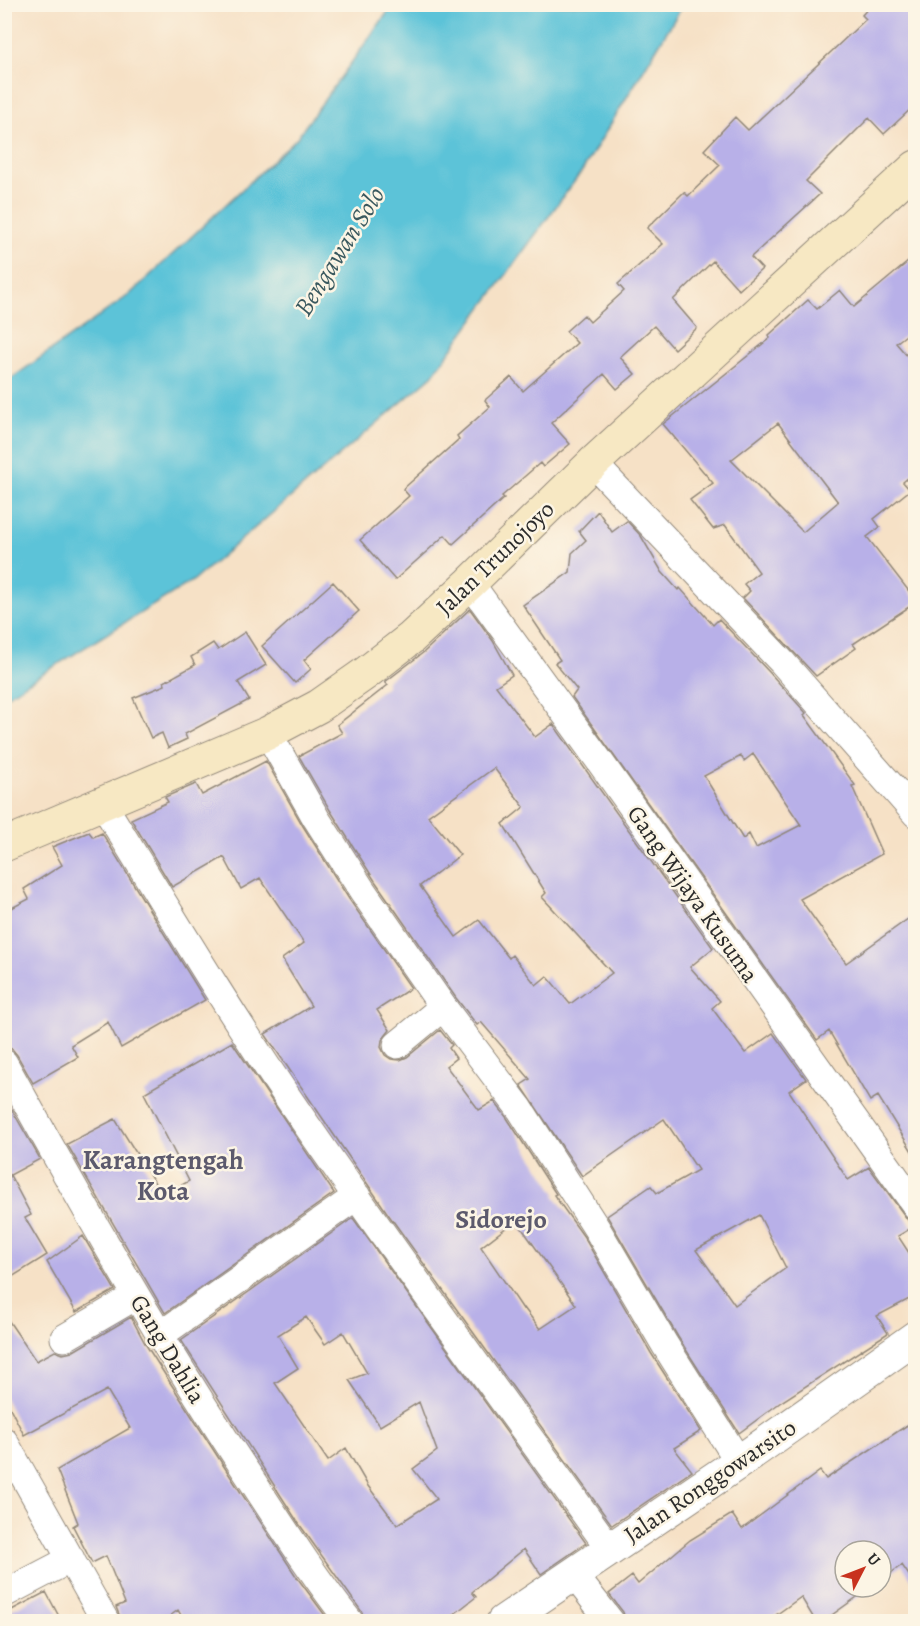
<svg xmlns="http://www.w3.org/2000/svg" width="920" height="1626" font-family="Alegreya,serif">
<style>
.water{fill:#5cc3d8;stroke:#447782;stroke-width:1.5}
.building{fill:#b8b0e8;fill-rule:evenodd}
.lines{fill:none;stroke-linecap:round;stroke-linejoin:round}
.minor-casing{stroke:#908678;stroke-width:29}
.tertiary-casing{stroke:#908678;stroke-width:35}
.secondary-casing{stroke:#908678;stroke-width:35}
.minor{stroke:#fff;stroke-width:27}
.tertiary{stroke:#fff;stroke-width:33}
.secondary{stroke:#f7e8c3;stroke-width:33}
.labels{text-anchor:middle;stroke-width:5;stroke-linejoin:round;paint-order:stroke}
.street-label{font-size:24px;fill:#2b2b2b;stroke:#fcf5e5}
.water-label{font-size:26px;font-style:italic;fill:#3a595f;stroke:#fcf5e5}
.neighbourhood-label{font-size:26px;font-weight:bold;fill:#5c5a6d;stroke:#fcf5e5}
.quarter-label{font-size:27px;font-weight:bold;fill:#5c5a6d;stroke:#fcf5e5}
</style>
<rect width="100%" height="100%" fill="#fcf5e5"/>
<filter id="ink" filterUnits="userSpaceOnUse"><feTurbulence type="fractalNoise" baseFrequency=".0167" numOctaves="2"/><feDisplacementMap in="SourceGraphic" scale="12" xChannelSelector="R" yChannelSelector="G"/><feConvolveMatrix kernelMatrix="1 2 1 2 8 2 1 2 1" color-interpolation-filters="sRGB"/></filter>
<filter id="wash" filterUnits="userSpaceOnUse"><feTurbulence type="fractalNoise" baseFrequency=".008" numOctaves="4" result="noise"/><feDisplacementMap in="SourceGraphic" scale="24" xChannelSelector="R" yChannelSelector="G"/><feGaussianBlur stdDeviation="1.35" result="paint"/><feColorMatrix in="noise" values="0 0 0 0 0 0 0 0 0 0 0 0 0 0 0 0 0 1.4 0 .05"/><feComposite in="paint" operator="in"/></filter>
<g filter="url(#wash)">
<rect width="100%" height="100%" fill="#f6e1c6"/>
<path class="water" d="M393,5h290l-101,166 -150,205 -238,204 -189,117v-314l124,-88 167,-156z"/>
<g id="blocks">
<path class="building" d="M872,4h43v101l-31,29 -15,-16 -63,63 14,13 -69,63 11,12 -23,21 -26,-29 -40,39 24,28 -23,21 -20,-23 -34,31 15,17 -18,15 -13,-15 -53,49 19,21 -27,23 -3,-4 -38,33 2,2 -51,46 -8,-9 -50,45 -35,-40 49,-44 -6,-7 56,-50 -2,-3 33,-29 -5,-7 26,-23 12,14 54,-48 -11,-12 18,-16 6,7 34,-31 -6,-7 45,-40 -16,-16 37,-36 4,4 32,-31 -16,-15 31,-33 13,13 118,-111 -4,-4z
M915,256v72l-19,15 19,22v107l-12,10 7,8 -36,29 6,8 -13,10 48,62v4l-62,41 3,4 -40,28 -73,-78 7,-7 -6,-7 15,-12 -34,-47 -12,4 -23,-29 23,-17 -50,-59 107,-86 -1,-3 39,-35 9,9 23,-19 14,17zM778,423l60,79 -35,30 -72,-72z
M598,511l14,21 15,-11 14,15 21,36 16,18 2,-2 33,37 6,-6 51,54 36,40 -2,2 51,70 -3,1 30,68 -82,45 46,64 69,-49v242l-37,-60 -8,5 -41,-70 -12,9 -245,-343 5,-7 -22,-27 5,-3 -37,-55 47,-33 2,-19 14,-13 -7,-9zM753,754l48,71 -45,23 -7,-14 -6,5 -39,-63 37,-20 3,5z
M333,582l26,29 -55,49 7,9 -16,14 -33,-37z
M470,609l23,32 19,34 -16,11 39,51 18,-13 160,224 -23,19 30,34 -8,7 33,45 28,-20 33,46 -17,12 59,89 21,-13 44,60 -15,9 17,26v34l-38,20 11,17 -107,69 -42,31 -61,-96 -71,-121 44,-30 6,7 41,-23 -34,-51 -82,57 -61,-91 9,-6 -49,-57 -4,3 -21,-27 -81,-117 -45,-71 -31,-54 43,-23 -5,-8 51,-40 -3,-3 39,-30zM494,768l30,39 -21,17 43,69 -4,4 70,76 -42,31 -23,-28 -11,9 -24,-30 -3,3 -30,-38 -23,17 -36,-51 40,-31 -32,-39zM759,1215l27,53 -51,37 -39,-55z
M245,632l21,33 -28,17 11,18 -64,34 2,5 -19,9 -6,-15 -11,5 -18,-40 32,-13 -1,-3 31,-17 -4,-8 22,-14 5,7z
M266,761l37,65 46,73 62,89 -34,22 13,20 -8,10 -1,7 4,8 6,4 9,1 7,-3 33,-27 12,15 -3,3 7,10 -10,8 33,44 15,-9 13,17 49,76 -2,1 30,42 67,116 50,78 -27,17 18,23 -80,54 -224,-311 -123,-180 46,-28 -29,-47 22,-16 -44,-65 -19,11 -17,-32 -52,30 -41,-68 37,-17 -3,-5 31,-13 6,11zM516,1220l60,85 -36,24 -16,-21 -1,1 -42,-62z
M89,832l4,5 9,-4 103,167 -84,48 -13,-26 -37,23 7,12 -45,26 -16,-28 -5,-6 -8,-2v-135l25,-13 -5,-10 38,-24 -10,-18z
M232,1042l102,151 -169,120 -98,-169 48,-25 48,77 26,-15 -45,-88z
M4,1096l36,63 -30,16 21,40 -6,3 22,37 -43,27z
M353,1218l233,325 -45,31 -17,-25 -52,43 4,5 -32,25h-79l-3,-10 -65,-91 -116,-181zM306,1317l19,27 18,-12 24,41 -18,7 31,46 39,-24 18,49 -24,18 24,30 -40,26 -29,-39 -22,-38 -18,13 -53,-78 23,-15 -20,-33z
M83,1236l32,54 -39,22 -29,-50z
M4,1314l32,47 19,-10 8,3 9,-2 59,-35 15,28 88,137 62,94 34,46h-145l-7,-12 -16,12h-40l-6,-15 9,-4 -19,-47 -14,7 -19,-37 5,-3 -21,-53 73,-42 -23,-38 -83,45 -20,-39z
M915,1420v164l-13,-19 -21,15v-29h-36v36h26l-49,35h-6l-15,-25 -35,25h-140l-3,-10 -14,-18 23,-18 6,8 52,-44 42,-26 10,15 78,-58 6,8z
M46,1592l16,30h-58v-8z"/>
</g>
</g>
<g filter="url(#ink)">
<use href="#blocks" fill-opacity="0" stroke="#908678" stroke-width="1.5"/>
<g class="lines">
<g class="minor-casing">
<path id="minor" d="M593,463l189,199 134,152
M470,583l128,176 318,447
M268,733l48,85 46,72 81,117 77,102 77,120 68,116 74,117
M103,804c64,104 127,210 196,310 101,147 207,290 311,435
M397,1045l46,-38
M4,1063c77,139 155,277 243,410 33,50 65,101 103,149
M159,1336l198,-140
M64,1338l72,-42
M4,1441l102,181
M574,1575l37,47
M4,1594l67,-35"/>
</g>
<g class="tertiary-casing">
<path id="tertiary" d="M503,1622l236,-160 177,-125"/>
</g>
<g class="secondary-casing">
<path id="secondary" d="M4,845l264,-112 51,-27 47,-33 45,-35 59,-55 123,-120 323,-296"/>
</g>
<use href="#minor" class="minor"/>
<use href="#tertiary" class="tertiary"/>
<use href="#secondary" class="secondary"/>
</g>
</g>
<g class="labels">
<g class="street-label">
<text transform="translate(495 558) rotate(-44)" y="8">Jalan Trunojoyo</text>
<text transform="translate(693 894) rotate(55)" y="8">Gang Wijaya Kusuma</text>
<text transform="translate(168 1349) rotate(59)" y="8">Gang Dahlia</text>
<text transform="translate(710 1481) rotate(-34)" y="8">Jalan Ronggowarsito</text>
</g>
<g class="water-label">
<text transform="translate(339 251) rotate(-58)" y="9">Bengawan Solo</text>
</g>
<g class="neighbourhood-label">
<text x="501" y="1228">Sidorejo</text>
</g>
<g class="quarter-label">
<text x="163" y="1169">Karangtengah<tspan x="163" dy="31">Kota</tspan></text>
</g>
</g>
<rect width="920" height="1626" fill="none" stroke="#fcf5e5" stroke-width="24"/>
<g transform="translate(863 1569) rotate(48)"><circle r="28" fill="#fcf5e5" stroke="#a8a49b" stroke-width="1.5"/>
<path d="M0-4.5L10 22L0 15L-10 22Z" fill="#c8321e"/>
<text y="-9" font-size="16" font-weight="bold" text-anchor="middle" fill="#2b2b2b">U</text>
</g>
</svg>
